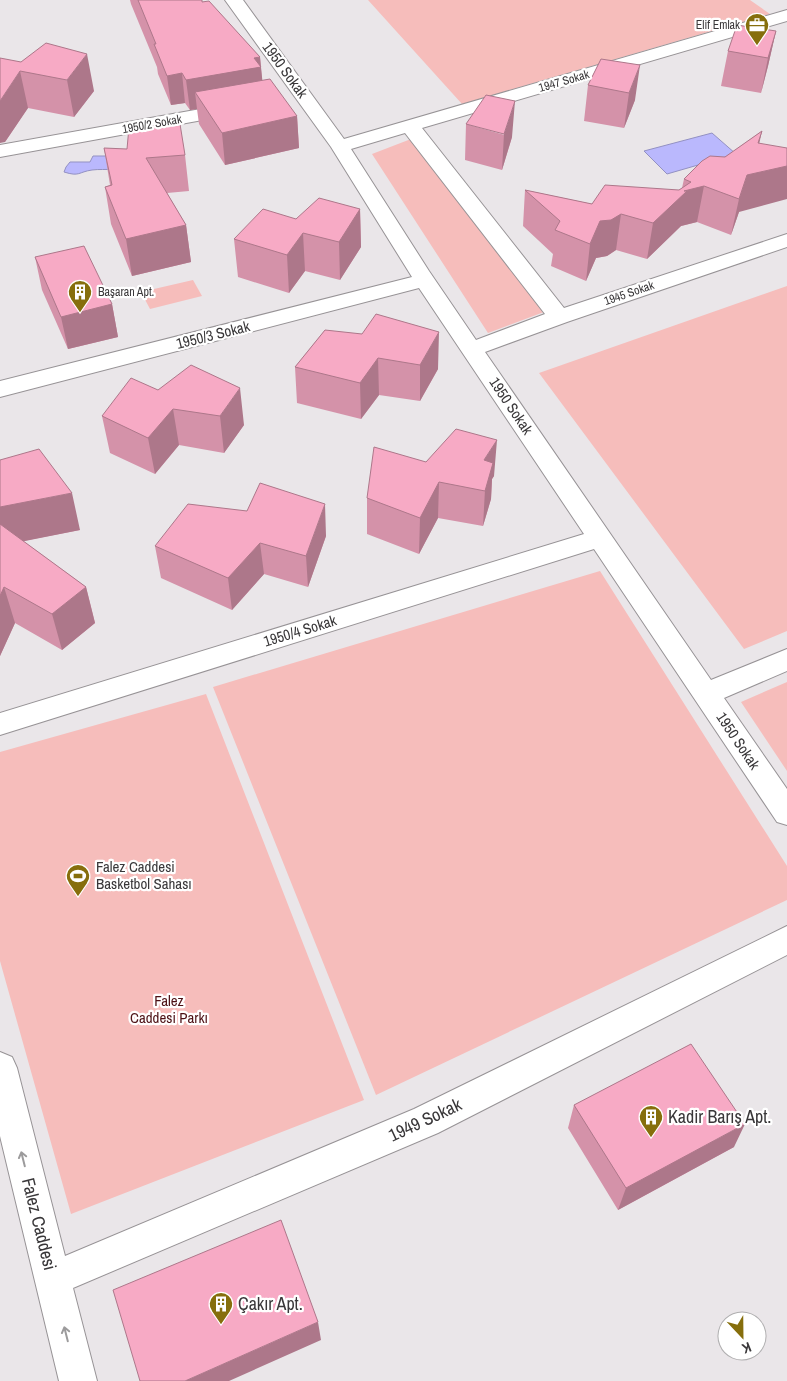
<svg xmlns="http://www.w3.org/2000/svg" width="787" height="1381" font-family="'Archivo Narrow',sans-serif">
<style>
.green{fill:#f6bdbb}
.water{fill:#bab8fd;stroke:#9391c2}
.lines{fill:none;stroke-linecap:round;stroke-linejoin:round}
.minor-casing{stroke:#979396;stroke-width:2}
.minor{fill:#fff;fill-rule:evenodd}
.wall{fill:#d492a9}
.shaded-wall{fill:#ad778a}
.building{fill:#f7aac5;stroke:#ad778a}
.oneway{stroke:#9c9b9c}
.labels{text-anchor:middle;stroke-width:4.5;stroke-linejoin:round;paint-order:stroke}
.far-poi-label{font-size:12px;fill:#393739;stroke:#fff;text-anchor:end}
.far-street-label{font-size:12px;fill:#393739;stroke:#fff}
.street-label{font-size:15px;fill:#393739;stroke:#fff}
.poi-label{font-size:15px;fill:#393739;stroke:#fff;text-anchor:start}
.park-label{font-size:15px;fill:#4d1115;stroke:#fff}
.near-poi-label{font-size:18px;fill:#393739;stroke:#fff;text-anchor:start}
.near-street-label{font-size:18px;fill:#393739;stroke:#fff}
</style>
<rect width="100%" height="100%" fill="#eae6e9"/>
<path class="green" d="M368,0h382l20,14 -308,90z
M411,139l133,173 -56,21 -116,-179z
M193,280l9,16 -52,13 -9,-17z
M787,286v345l-43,18 -205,-276z
M600,571l187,295v34l-411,195 -163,-408z
M787,682v89l-46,-69z
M206,694l158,406 -293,114 -71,-253v-209z"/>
<path class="water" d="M712,133l24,21 -69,20 -23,-23z
M93,156h18l2,13c-7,1 -14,0 -21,1 -14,2 -12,7 -28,2l2,-5 4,-5h20z"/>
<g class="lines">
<g class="minor-casing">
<path id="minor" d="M225,0h18l101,139 443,-129v11l-365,107 142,180 223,-74v13l-220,75 -82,30 226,328 76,-31v22l-63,27 63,91v36l-10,-3 -183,-273 -594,186v-22l584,-179 -165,-246 -419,109v-16l412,-104 -81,-130zM405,133l140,181 -69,26 -47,-69 -78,-122z
M234,103l7,2 2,4 -2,4 -241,44v-12z
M787,926v29l-349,178 -365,155 24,93h-38l-59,-245v-84l12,5 5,11 48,188 349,-147z"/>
</g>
<use href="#minor" class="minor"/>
</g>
<path class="wall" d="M130,0h72v2l58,55 2,24 35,35 2,32 -74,17 -26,-41 -2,-15 -7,1 -5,-7 -14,2 -13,-31 -1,-7 -26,-63z
M776,31l-8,35 -7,27 -40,-7 7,-35z
M601,59l34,41 -11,28 -40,-7 4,-36z
M21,62l73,29 -20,26 -46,-9 -23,34z
M466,124l46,13 -10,33 -37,-10z
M762,131l-23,81 -8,23 -34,-13 -16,4 -34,33 -31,-9 -9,6 -11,2 -10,23 -35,-15 2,-12 -30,-28 2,-36 67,14 87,-14 3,-2 2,-9 41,-22z
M104,148l81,7 4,36 -22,2 19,32 5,37 -59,14 -21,-52 -6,-37 5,-2z
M360,209l1,38 -21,33 -35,-9 -16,22 -51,-16 -4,-38z
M35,257l77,47 6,33 -50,12 -26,-59z
M325,330l113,39 -18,32 -41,-6 -18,24 -64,-16 -2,-36z
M158,390l86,35 -20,28 -45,-8 -24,29 -45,-21 -8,-37z
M0,460l80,70 -57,11 63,46 9,36 -33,27 -47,-27 -15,33z
M426,462l68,14 -2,3 -1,20 -8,27 -45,-8 -19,36 -52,-20v-36z
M326,536l-18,51 -44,-13 -32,36 -71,-32 -6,-32z
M574,1105l160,42 -116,63 -50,-82z"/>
<path class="shaded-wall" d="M776,31l-8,35 -7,27 7,-35z
M87,54l7,37 -20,26 -7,-37z
M260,57l3,30 -68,5 2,17 -7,1 -4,-30 68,-22z
M640,65l-5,35 -11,28 5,-35z
M20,71l8,37 -23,34 -5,1v-42z
M182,73l3,30 -14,2 -4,-29z
M515,101l-3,36 -10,33 2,-36z
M297,116l2,32 -74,17 -3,-32z
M762,131l-8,36 33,-1v33l-48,13 -8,23 8,-36z
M704,186l-7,36 -16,4 -34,33 6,-36 31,-32z
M360,209l1,38 -21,33 -1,-38z
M621,214l-5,36 -9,6 -11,2 -10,23 4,-37 10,-23z
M186,225l5,37 -59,14 -6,-37z
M303,233l2,38 -16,22 -2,-38z
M112,304l6,33 -50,12 -7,-32z
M439,332l-1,37 -18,32v-36z
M378,358l1,37 -18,24 -1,-36z
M240,388l4,37 -20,28 -4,-37z
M173,409l6,36 -24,29 -7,-36z
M497,440l-3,36 -2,3 -1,20 -8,27 2,-36 -1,-30z
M439,482l-1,36 -19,36 1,-36z
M72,493l8,37 -80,16v-39z
M325,504l1,32 -18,51 -2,-31z
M260,543l4,31 -32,36 -4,-32z
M4,587l11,36 -15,33v-60z
M86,587l9,36 -33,27 -10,-36z
M745,1124l-11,23 -116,63 8,-22z
M318,1322l3,18 -92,41h-44z"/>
<path class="building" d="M138,0h64v2l7,-1 51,56 -6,1 7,9 -75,13 -4,-7 -15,3 -13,-32h2z
M737,25l39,6 -8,27 -40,-7z
M46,43l41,11 -20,26 -47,-9 -20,30v-43l21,4z
M601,59l39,6 -11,28 -41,-8z
M270,79l27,37 -75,17 -27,-41z
M486,95l29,6 -11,33 -38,-10z
M180,124l5,31 -39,3 40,67 -60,14 -21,-52 7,-2 -8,-37 23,1 2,-22z
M762,131l-4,12 29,5v18l-40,9 -8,24 -35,-13 -20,5h3l-34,32 -32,-9 -10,6 -11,1 -10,23 -35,-14 5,-9 -35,-31 67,14 13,-19 74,5 12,-8 -7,-3 18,-18 8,-5 15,1z
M319,198l41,11 -21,33 -36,-9 -16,22 -53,-16 29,-30 33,10z
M84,246l28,58 -51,13 -26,-60z
M376,314l63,18 -19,33 -42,-7 -18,25 -65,-16 30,-37 37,4z
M191,365l49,23 -20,28 -47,-7 -25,29 -46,-22 29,-38 27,12z
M456,429l41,11 -13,20 9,3 -8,28 -46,-9 -19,36 -53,-20 7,-51 52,15z
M39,449l33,44 -72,14v-47z
M260,483l65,21 -19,52 -46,-13 -32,35 -73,-32 33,-42 59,7z
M0,524l86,63 -34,27 -48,-27 -4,9z
M691,1044l54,80 -119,64 -52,-83z
M281,1220l37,102 -133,59h-45l-27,-91z"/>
<defs><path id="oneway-shaft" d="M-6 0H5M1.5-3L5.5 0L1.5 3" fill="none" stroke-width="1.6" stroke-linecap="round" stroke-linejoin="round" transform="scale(1.25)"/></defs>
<g class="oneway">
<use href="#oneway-shaft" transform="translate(23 1159) rotate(-104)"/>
<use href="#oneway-shaft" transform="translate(66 1334) rotate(-104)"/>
</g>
<defs>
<g id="office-pin" transform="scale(1.25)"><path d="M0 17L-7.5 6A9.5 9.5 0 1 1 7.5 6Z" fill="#866e0c" stroke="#fff"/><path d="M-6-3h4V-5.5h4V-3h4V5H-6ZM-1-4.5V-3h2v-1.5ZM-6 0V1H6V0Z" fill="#fff"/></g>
<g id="building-pin" transform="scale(1.25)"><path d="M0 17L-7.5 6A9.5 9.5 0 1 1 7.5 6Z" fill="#866e0c" stroke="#fff"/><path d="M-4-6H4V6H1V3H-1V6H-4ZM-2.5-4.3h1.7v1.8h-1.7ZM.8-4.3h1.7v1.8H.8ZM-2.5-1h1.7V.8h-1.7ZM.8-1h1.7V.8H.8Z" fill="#fff"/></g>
<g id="stadium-pin" transform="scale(1.25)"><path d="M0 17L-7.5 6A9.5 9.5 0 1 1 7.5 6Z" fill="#866e0c" stroke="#fff"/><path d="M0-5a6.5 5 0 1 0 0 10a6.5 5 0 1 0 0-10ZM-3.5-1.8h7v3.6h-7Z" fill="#fff"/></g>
</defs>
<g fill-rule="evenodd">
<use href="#office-pin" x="757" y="25"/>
<use href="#building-pin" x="80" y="292"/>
<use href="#stadium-pin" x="78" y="876"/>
<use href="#building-pin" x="651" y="1117"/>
<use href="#building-pin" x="221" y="1304"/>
</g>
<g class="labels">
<g class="far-poi-label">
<text x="740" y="29">Elif Emlak</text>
<text x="98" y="296" text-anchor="start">Başaran Apt.</text>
</g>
<g class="far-street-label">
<text transform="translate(564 81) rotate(-16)" y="4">1947 Sokak</text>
<text transform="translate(152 124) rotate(-10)" y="4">1950/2 Sokak</text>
<text transform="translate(629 293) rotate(-19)" y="4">1945 Sokak</text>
</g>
<g class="street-label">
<text transform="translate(285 70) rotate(54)" y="5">1950 Sokak</text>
<text transform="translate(213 335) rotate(-14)" y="5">1950/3 Sokak</text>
<text transform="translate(511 406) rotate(56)" y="5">1950 Sokak</text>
<text transform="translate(300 631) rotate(-17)" y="5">1950/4 Sokak</text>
<text transform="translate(738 741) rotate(56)" y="5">1950 Sokak</text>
</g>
<g class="poi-label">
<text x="96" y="872">Falez Caddesi<tspan x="96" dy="17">Basketbol Sahası</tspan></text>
</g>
<g class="park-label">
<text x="169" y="1006">Falez<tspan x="169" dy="17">Caddesi Parkı</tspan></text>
</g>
<g class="near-poi-label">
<text x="668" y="1123">Kadir Barış Apt.</text>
<text x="238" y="1310">Çakır Apt.</text>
</g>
<g class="near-street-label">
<text transform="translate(425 1120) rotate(-25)" y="6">1949 Sokak</text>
<text transform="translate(39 1224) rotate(76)" y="6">Falez Caddesi</text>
</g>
</g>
<g transform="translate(742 1336) rotate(158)"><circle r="24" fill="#ffffff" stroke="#b0afb0"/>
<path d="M0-4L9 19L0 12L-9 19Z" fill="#866e0c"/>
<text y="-8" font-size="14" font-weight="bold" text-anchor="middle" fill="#393739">K</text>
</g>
</svg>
